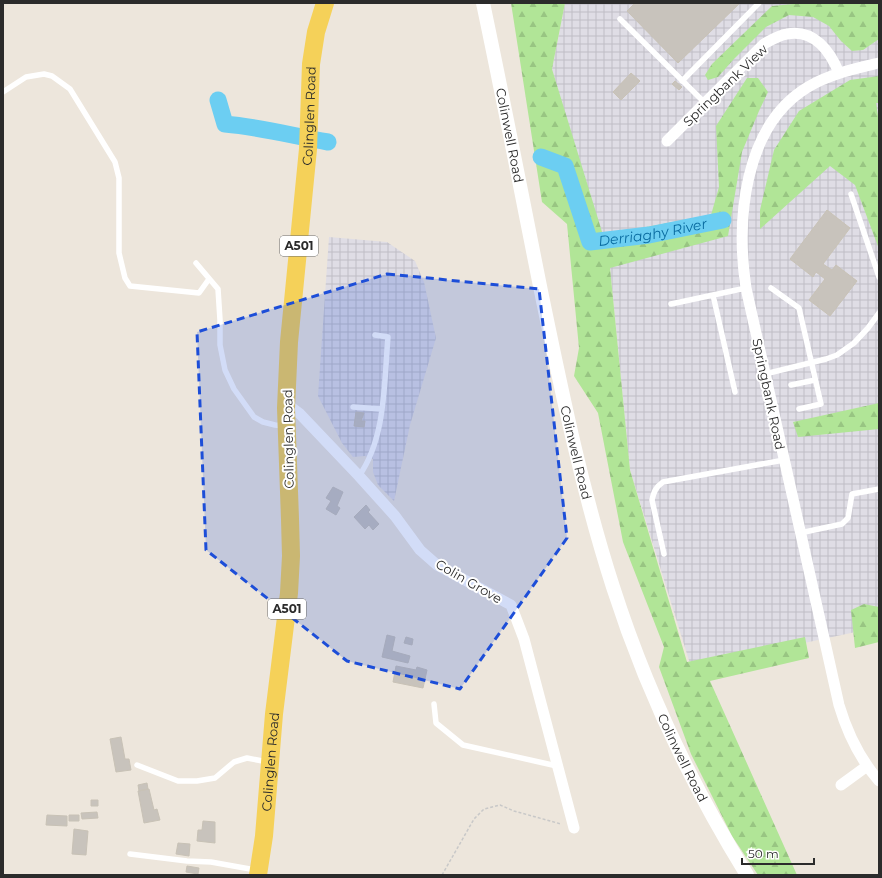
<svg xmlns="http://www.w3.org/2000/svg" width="882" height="878" font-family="Montserrat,sans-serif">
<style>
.industrial{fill:url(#industrial-grid)}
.forest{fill:url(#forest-firs)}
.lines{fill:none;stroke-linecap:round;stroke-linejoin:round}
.river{stroke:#6ccef2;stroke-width:17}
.building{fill:#c8c3bc;stroke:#c8c2b6}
.path{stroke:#c8c8c8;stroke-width:1.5;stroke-dasharray:3 2;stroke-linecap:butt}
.service{stroke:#fff;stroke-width:5.5}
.minor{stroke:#fff;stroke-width:11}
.tertiary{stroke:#fff;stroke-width:14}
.primary{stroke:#f5d159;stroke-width:18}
.marked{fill:#1d4ed8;fill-opacity:0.2;stroke:#1d4ed8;stroke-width:3;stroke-dasharray:8 5;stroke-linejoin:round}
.labels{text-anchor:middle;stroke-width:4;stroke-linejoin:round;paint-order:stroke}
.shield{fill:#fff;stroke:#6b6b6b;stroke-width:1}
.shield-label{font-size:12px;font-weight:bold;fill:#2b2b2b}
.street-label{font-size:13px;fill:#2b2b2b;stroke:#fff}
.water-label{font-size:14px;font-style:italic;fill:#096ba0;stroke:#fff}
</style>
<defs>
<pattern id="industrial-grid" width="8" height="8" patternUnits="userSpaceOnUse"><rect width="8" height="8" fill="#dfdde5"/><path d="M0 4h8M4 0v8" fill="none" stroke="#c0bec5"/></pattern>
<pattern id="forest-firs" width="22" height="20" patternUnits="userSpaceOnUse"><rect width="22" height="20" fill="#b1e597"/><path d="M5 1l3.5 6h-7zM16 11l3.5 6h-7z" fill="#98c582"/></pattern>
</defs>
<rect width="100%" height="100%" fill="#ede6dc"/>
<path class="industrial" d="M565,3h314v624l-188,40 -61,-197 -20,-202 -58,-199z
M329,237l58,5 28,19 9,21 12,56 -26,87 -16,76 -16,-16 -5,-13v-13l-8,-3 -12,1 -11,-14 -24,-47z"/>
<path class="forest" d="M511,3h54l-13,66 51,166 108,-20 8,-28 -3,-61 31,-48h11l10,14 -9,19 -17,41 -14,84 -118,32 20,202 57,192 118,-25 4,21 -99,23 87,194h-39l-26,-39 -41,-82 -32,-87 5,-20 -41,-105 -25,-129 -24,-37 5,-28 -12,-124 -25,-22z
M804,3h75v36l-16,11 -11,1 -11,-10 -12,-15 -16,-9 -24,-2 -23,12 -33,33 -15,17 -10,3 -3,-5 7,-11 60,-58z
M879,76v27h-3l3,19v127l-24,-64 -25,-19 -70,63v-19l14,-60 25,-39 51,-31z
M879,403v26l-81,8 -5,-15z
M864,604l15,3v35l-24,6 -4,-38z"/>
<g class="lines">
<g class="river">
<path d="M218,100l7,24c35,3 68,12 103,18"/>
<path id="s1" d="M541,157l24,9 25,76 59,-7 74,-15"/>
</g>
</g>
<path class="building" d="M635,3h105l-62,60 -51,-52z
M631,73l9,8 -19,19 -8,-8z
M675,81l7,6 -3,3 -7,-6z
M827,210l23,18 -27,36 9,6 4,-5 21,16 -27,35 -21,-16 16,-21 -9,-7 -3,5 -23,-18z
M356,412l8,1 -3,8h4l-1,6 -10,-1z
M333,487l10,5 -6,14 3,2 -4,7 -10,-6 5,-8 -5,-3z
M366,505l4,5 -2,2 11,12 -6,6 -4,-5 -4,4 -11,-12z
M387,635l8,2 -3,14 18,5 -2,7 -26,-6z
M406,637l7,2 -1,6 -8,-2z
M396,666l20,4 1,-3 10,3 -4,18 -30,-6z
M121,737l4,22h4l2,11 -15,2 -6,-33z
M147,783l1,6 -9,2 -1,-6z
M149,789l5,21 3,-1 3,11 -16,3 -6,-32z
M91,800h7v6h-7z
M97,812l1,6 -16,1 -1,-6z
M47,815l20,1v10l-21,-1z
M69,815h10v6h-10z
M203,821l12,1v21l-18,-2 1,-11h4z
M74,829l14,2 -2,24 -14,-1z
M178,843l12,1 -1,12 -13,-2z
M187,866l12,2 -1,6 -12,-2z"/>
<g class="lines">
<path class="path" d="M442,875l32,-56 10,-10 16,-4 14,6 47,13"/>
<path class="service" d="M620,19l85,84
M682,81l77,-78
M3,92l23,-15 18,-3 8,2 18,13 45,73 4,16v75l6,25 5,8 69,7 10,-14
M851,194l28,83
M196,263l22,26 2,31v25l5,25 9,19 20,28 9,5 12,3 9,1
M771,288l28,20 22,96 -22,5
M713,295l22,97
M671,304l75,-16
M765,374l61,-15 11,-4 17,-12 14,-15 11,-15
M791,385l24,-5
M353,407l28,2
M359,476c27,-38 25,-94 29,-139l-13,-2
M800,533l42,-9 6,-6 4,-24 27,-5
M664,554l-12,-54c2,-9 4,-13 11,-18l121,-22
M434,704l2,19 27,22 94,21
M137,765l41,16h19l18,-3 19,-16 13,-4 21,4
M130,854l57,7 24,1 45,8"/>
<path class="minor" d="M879,63c-25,6 -49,11 -71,24 -65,39 -72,134 -62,201l93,417c8,27 21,54 40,76
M667,141l97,-97c7,-4 15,-9 23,-10 27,-5 43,17 52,39
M286,408h6l8,6 59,62 36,40 25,34 17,15 74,40 13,34 50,189
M841,785l26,-19"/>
<path class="tertiary" id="s2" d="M483,3c21,99 40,199 60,298 20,97 40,193 70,286 32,100 79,199 134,288"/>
<path class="primary" id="s3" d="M258,875l6,-39 10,-122 15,-121 2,-37 -1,-37 -4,-111 3,-66 19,-193 3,-85 5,-32 9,-29"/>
</g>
<path class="marked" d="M387,274l152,15 28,249 -107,151 -113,-28 -141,-111 -9,-218z"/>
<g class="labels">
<g class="shield">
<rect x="280" y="236" width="38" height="20" rx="3"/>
<rect x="268" y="599" width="38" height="20" rx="3"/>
</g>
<g class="shield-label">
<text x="299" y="250">A501</text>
<text x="287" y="613">A501</text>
</g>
<g class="street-label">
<text transform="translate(725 85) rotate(-44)" y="5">Springbank View</text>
<text dy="5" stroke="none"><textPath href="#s3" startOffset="762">Colinglen Road</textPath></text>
<text dy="5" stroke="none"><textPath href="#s2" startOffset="135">Colinwell Road</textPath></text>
<text transform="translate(769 394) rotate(78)" y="5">Springbank Road</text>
<text transform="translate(288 439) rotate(-91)" y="5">Colinglen Road</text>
<text dy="5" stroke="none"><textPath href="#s2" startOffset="459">Colinwell Road</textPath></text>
<text transform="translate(469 581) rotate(30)" y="5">Colin Grove</text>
<text dy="5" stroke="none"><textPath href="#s2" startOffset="783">Colinwell Road</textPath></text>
<text dy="5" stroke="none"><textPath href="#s3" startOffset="114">Colinglen Road</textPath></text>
</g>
<g class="water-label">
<text dy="5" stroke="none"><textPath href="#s1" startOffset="169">Derriaghy River</textPath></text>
</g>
</g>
<rect width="882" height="878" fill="none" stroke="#2b2b2b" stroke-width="8"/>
<path d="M742 858v6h72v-6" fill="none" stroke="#2b2b2b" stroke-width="2"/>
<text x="748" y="858" font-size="12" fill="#2b2b2b" stroke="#ffffff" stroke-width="3" paint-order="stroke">50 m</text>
</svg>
